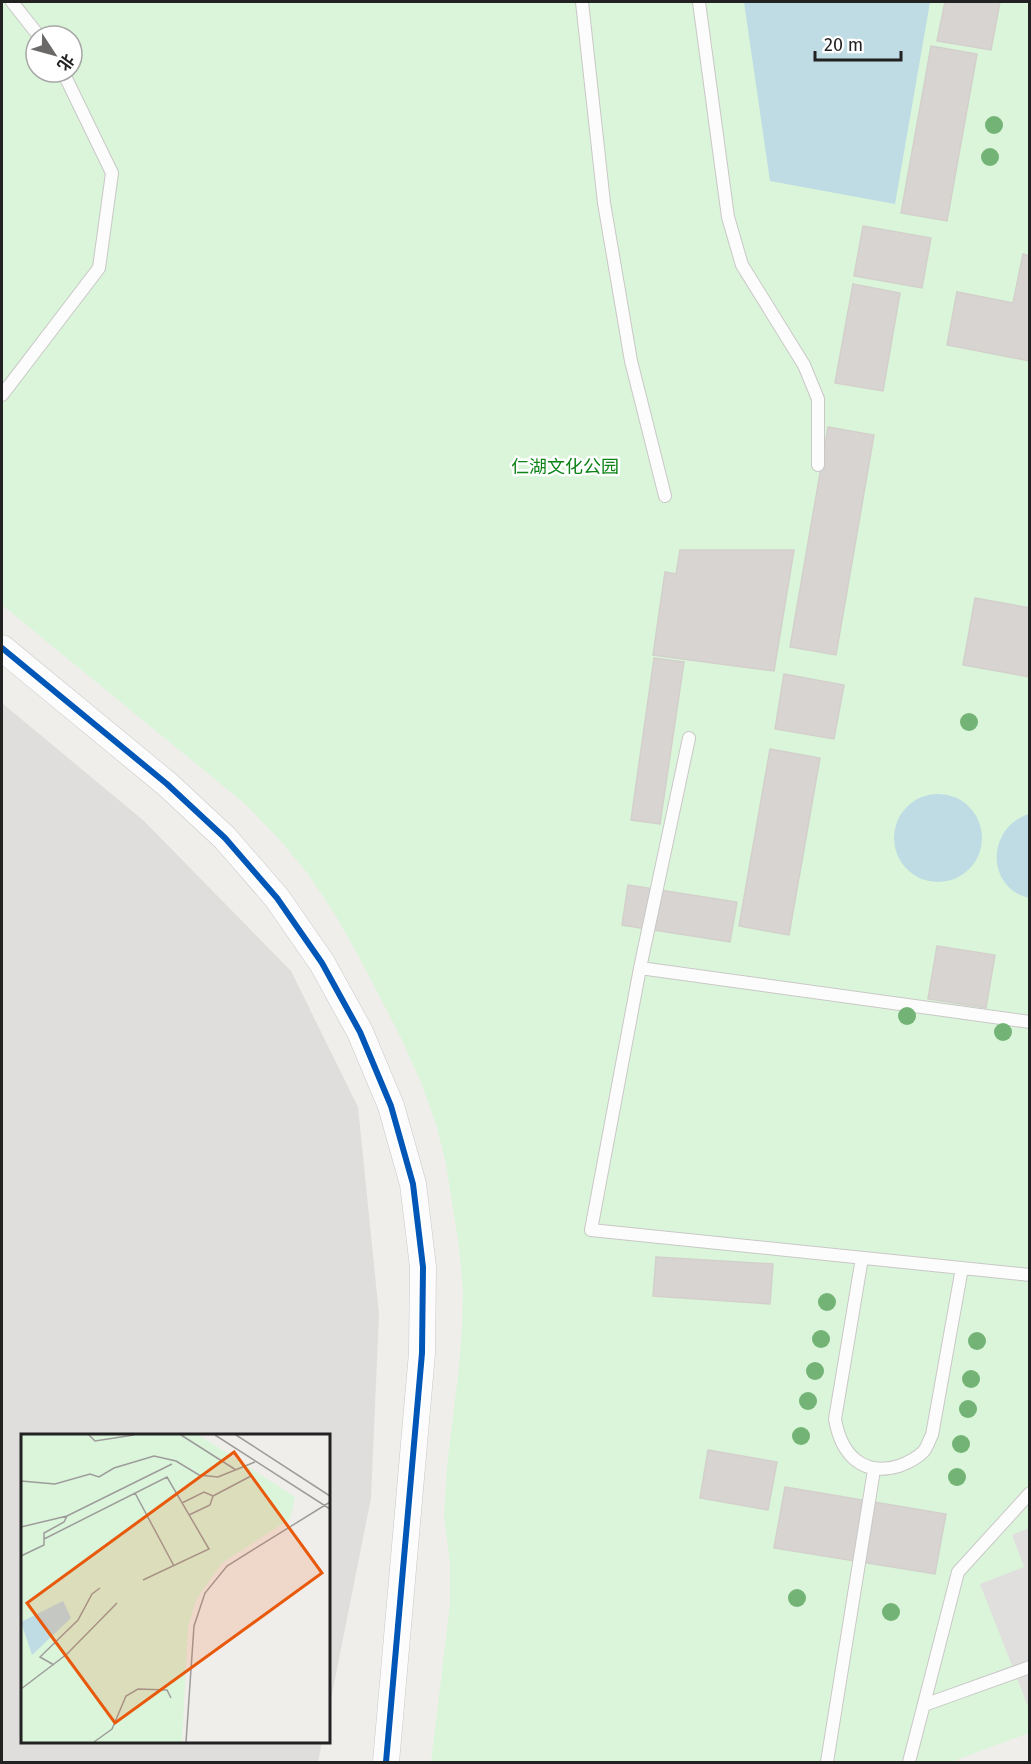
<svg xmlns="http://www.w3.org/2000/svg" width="1031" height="1764" font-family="'Fira Sans','Noto Sans SC',sans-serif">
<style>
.residential{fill:#dfdedc}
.park{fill:#daf5da;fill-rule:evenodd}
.parking{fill:#e0dfde}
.water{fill:#bfdbe3}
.building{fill:#d7d4d2;stroke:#d3d0cc;stroke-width:1.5}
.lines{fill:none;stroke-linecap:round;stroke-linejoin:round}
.service-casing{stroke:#c9c8c7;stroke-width:14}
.minor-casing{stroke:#c9c8c7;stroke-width:27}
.service{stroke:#fdfcfc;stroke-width:12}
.minor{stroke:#fdfcfc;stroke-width:26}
.cycleway-casing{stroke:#fff;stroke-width:10}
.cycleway{stroke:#0057b8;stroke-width:6}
.tree{fill:#73b476}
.labels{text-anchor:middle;stroke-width:5;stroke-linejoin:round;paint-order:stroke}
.park-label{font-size:18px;fill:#0c8416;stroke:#fff}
.inset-road{fill:none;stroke:#9e9c9b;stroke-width:1.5}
.view{fill:#e8590c;fill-opacity:0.15;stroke:#e8590c;stroke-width:3}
.inset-edge{fill:none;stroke:#222;stroke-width:3}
</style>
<rect width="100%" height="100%" fill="#f0eeeb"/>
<path class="residential" d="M2,703l142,118 147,150 67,136 21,207 -8,184 -42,211 -1,-273h-306v306h300l-4,20h-316z"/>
<path class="park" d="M2,2h1027v1731l-78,29h-520l19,-157v-43l-6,-46 3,-50 12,-99 3,-39 1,-38 -4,-43 -13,-83 -10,-40 -16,-44 -20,-44 -43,-83 -23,-40 -26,-39 -30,-36 -34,-35 -242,-198zM36,36h36v36h-36z"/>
<path class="parking" d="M1029,1528l1,180 -1,1 -49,-125 44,-17 -12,-32z"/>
<path class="water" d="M744,2h186l-35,202 -125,-23z
M894 838a44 44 0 1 1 88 0a44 44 0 1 1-88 0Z
M1029,814h1l-1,84c-44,-11 -42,-71 0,-84z"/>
<path class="building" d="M945,2h55l-9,48 -54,-9z
M931,46l46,8 -30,167 -46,-8z
M863,226l68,12 -9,50 -68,-12z
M1023,254l7,2v105l-83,-16 10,-53 56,11z
M853,284l47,9 -17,98 -48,-8z
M828,427l46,8 -38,220 -46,-8z
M680,550h114l-20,121 -121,-16 12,-83 11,2z
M975,598l55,10v69l-67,-12z
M654,658l30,4 -24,162 -29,-4z
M784,674l60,11 -10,54 -59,-10z
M770,749l50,9 -31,177 -50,-9z
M628,885l109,17 -7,40 -108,-17z
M937,946l58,9 -9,53 -58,-9z
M656,1257l117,7 -3,40 -117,-8z
M708,1450l69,12 -9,48 -68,-12z
M785,1487l161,27 -11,60 -161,-26z"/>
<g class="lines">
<g class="service-casing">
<path id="service" d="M12,2l27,34
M582,2l22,201 27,158 34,135
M699,2l29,215 14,48 62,100 14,34v66
M2,395l97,-127 13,-95 -49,-101
M689,738l-49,230 -49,262 439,45
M640,968l390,54
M862,1258l-27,161c6,35 27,58 64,47 8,-3 18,-8 24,-14 4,-4 6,-12 9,-17l30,-167
M924,1705l106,-38
M827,1762l47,-292
M909,1762l49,-190 72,-79"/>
</g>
<g class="minor-casing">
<path id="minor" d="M2,648l165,136 58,54 52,60 45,65 38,69 31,74 22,78 10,83 -1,86 -36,409"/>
</g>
<use href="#service" class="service"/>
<use href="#minor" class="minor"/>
<g class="cycleway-casing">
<path id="cycleway" d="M2,648l165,136 58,54 52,60 45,65 38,69 31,74 22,78 10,83 -1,86 -36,409"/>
</g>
<use href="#cycleway" class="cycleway"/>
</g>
<g class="tree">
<circle cx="994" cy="125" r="9"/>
<circle cx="990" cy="157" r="9"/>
<circle cx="969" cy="722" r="9"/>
<circle cx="907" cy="1016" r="9"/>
<circle cx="1003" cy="1032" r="9"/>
<circle cx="827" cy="1302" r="9"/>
<circle cx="821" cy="1339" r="9"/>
<circle cx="977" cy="1341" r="9"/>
<circle cx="815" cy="1371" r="9"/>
<circle cx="971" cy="1379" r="9"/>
<circle cx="808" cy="1401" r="9"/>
<circle cx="968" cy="1409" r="9"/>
<circle cx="801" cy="1436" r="9"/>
<circle cx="961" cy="1444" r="9"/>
<circle cx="957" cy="1477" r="9"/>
<circle cx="797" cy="1598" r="9"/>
<circle cx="891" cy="1612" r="9"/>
</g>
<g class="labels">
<g class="park-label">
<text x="565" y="473">仁湖文化公园</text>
</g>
</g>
<g transform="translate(21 1434)">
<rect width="309" height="309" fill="#f0eeeb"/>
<path d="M0,1h178l96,62 -5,22 -68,44 -26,37 -8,27 -6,115h-161z" fill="#daf5da"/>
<path d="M42,167l8,17 -39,37 -11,-33z" fill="#bfdbe3"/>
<path class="inset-road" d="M68,1l6,6 39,-6M160,1l55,35M194,1l115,74M215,1l94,61M0,47l34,3 35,-10 9,3 15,-9 40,-12 22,5 23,14 19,2 37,-15M114,59l39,73M192,62l38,-20M161,69l22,-11 9,4 -3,9 -21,10M0,93l46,-11 105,-52M23,105v-6l20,-11 3,-6M0,122l23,-11v-6l123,-62 42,72 -66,31M33,231l-14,-8 38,-37 14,-26 8,-6M0,255l46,-35 50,-51M73,308l18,-13 14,-33 12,-7 29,1 4,8M165,308l8,-116 11,-33 22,-27 103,-64"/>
<path class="view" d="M213,18l88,121 -207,150 -88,-120z"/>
<rect width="309" height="309" class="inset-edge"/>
</g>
<rect width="1031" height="1764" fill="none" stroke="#222222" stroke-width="6"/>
<g transform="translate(54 54) rotate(126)"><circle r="28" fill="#ffffff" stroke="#a7a7a7" stroke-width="1.5"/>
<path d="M0-4.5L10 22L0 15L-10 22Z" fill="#6a6968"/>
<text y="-9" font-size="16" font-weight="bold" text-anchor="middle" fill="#222222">北</text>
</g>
<path d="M815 51v9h86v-9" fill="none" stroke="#222222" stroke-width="3"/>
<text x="824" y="51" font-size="18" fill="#222222" stroke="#ffffff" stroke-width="4.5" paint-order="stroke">20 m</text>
</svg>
